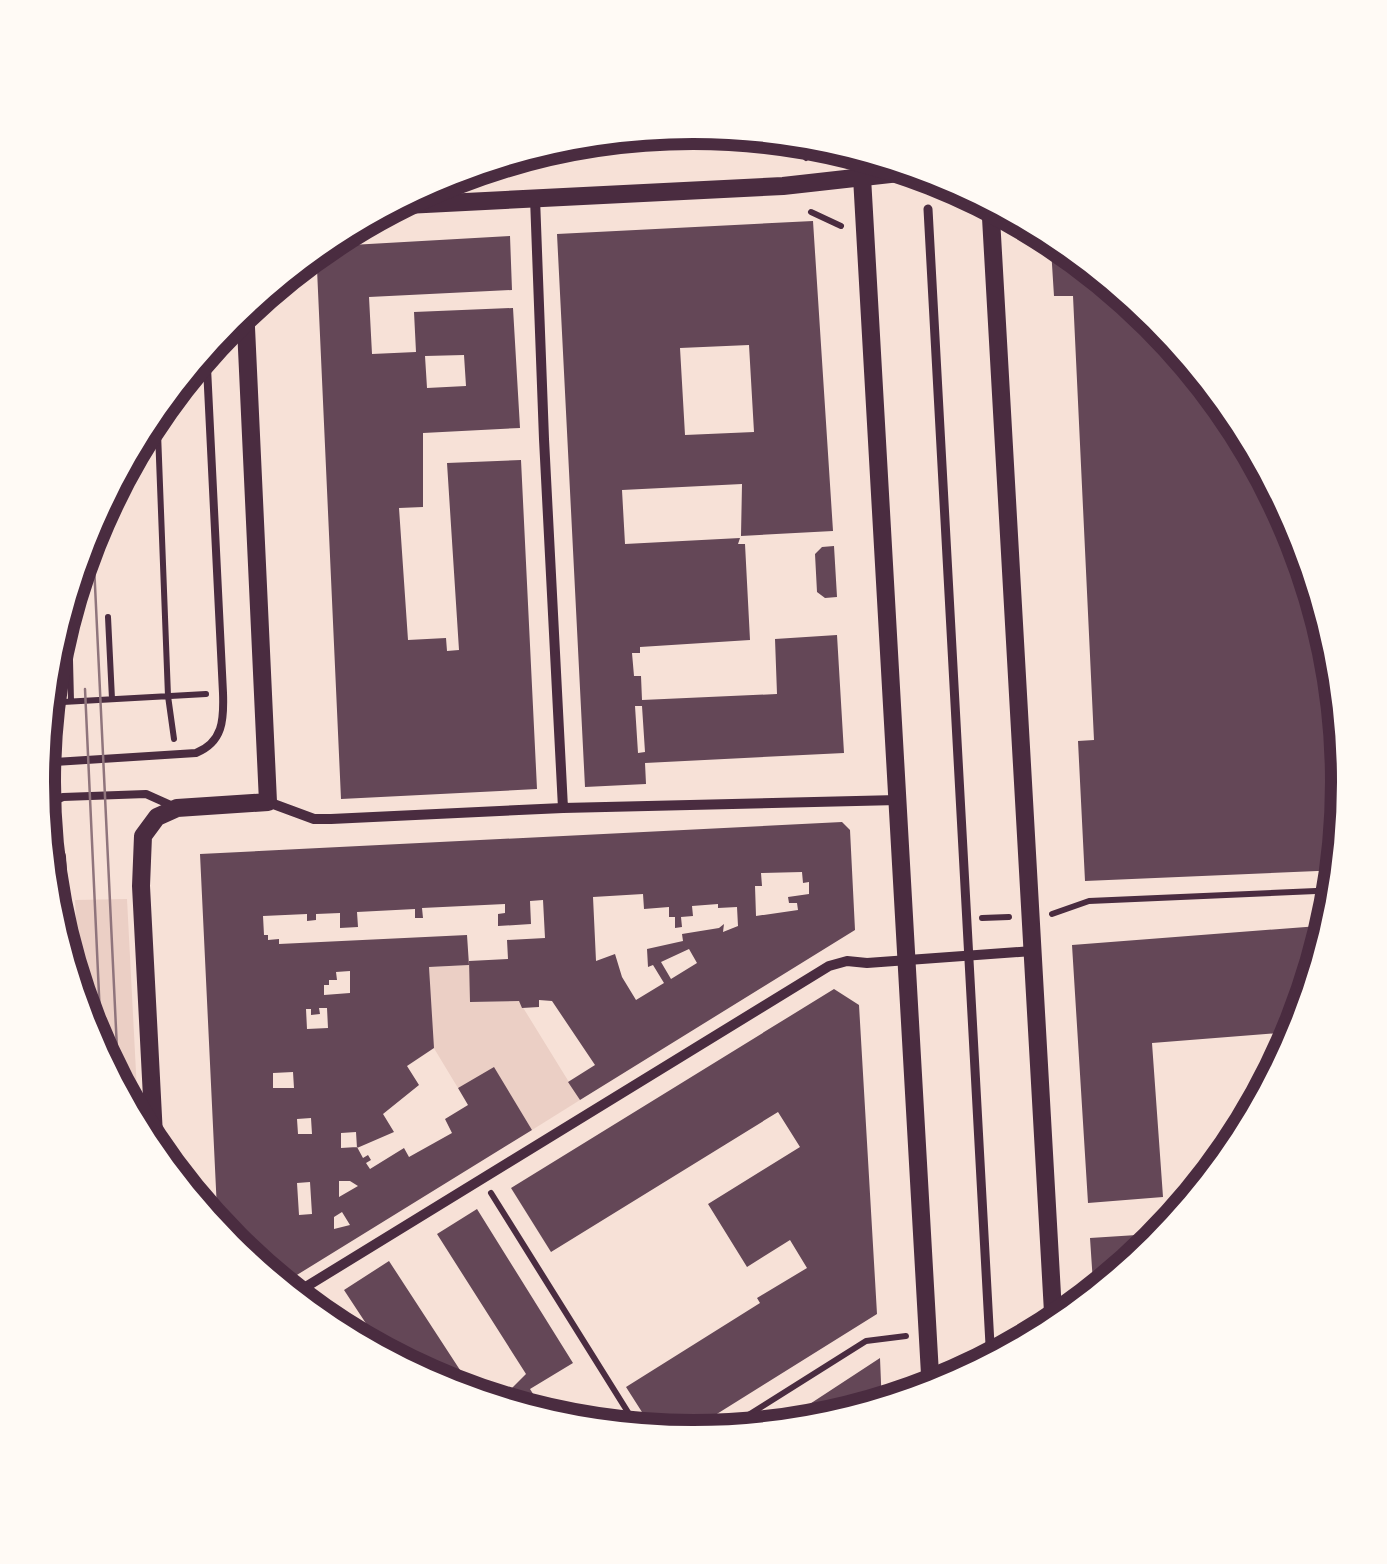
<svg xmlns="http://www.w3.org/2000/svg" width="1387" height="1564" font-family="Inter,sans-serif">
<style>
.green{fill:#ebcfc5}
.building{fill:#644757;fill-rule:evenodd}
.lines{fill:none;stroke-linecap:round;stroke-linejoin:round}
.path{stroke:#4a2c40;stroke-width:6}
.service{stroke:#4a2c40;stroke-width:8}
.pedestrian{stroke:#4a2c40;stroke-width:9}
.minor{stroke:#4a2c40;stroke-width:10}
.tertiary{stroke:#4a2c40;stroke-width:18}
.tram{stroke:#8f747c;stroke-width:2.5}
.rim{fill:none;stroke:#4a2c40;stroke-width:12}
</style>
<rect width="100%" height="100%" fill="#f7e1d7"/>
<path class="green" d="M127,899l12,231 -52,-97 -6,-22 -6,-111z
M469,965l2,37 48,-1 61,99 -48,30 -38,-62 -36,20 -26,-43 -3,-78z"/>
<path class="building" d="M813,221l20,310 -92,5 1,-52 -120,6 3,54 115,-6 -2,6h7l5,96 -110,7v6h-8l2,23h7l1,24 135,-6 -2,-55 62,-4 7,118 -199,10 1,21 -61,3 -28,-553zM749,345l5,87 -69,3 -5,-87zM635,706h7l3,46 -7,1z
M1050,233l108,86 81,99 61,113 37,124 12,128 -8,87 -256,11 -7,-140 16,-1 -21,-444h-19z
M510,236l2,54 -143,7 3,57 44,-2 -2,-40 99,-4 7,120 -97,5v74l-24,1 9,132 38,-2 1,13 12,-1 -12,-187 74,-3 16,329 -196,10 -25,-552zM464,355l2,31 -39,2 -2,-32z
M834,546l3,51 -12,1 -8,-6 -2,-38 7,-7z
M842,822l8,8 5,100 -275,170 -12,-18 27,-17 -43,-64 -13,-1v7l-17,1 -3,-7 -49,1 -1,-41 39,-2 -1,-19 38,-2 -2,-38 -13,1 1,23 -33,2v-12l7,-1v-9l-83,4 1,10h-8v-9l-58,3 1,15 -18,1v-15l-24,1v6l-9,1v-7l-44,2 1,19h4v5l11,-1v5l188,-9 2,30 -40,2 5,81 -27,18 12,19 -36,29 11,18 -37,16 -1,-16 -15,1v15l16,-1 6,11 5,-3 3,5 -5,3 4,6 34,-21 5,9 43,-24 -7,-14 23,-14 -10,-17 36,-21 38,63 -253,156 -50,-41 -11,-14 -18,-377zM802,872l1,11 6,-1v12l-21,3 1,6h8l1,7 -42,6 -1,-30h7l-1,-13zM643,894l1,15 25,-2v10h6v11l7,-1 -1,-10 12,-1 -1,-10 26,-2v4l19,-1 1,19 -15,6 1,-8 -5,4 -37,6 1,7 -36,8 1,18 5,-2 11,18 -28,17 -14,-23 -7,-23 -19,7 -3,-64zM689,949l8,14 -26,16 -10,-17zM350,971v22l-26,2v-10h5v-5h8l-1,-8zM319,1008h8l1,20 -21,1 -1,-20h5v6l9,-1zM293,1072l1,16h-21v-15zM311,1118l1,16h-14l-1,-15zM339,1181h11l8,5 -19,11zM310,1182l2,32 -13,1 -2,-32zM342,1212l8,13 -16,4v-12z
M1332,925l-33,109 -17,32 -3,-33 -127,10 11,154 -75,6 -16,-258z
M834,989l25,16 18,309 -197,123 -24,-3 -30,-47 134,-84 -3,-5 50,-30 -17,-28 -43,27 -39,-63 92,-57 -22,-35 -227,140 -40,-64z
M477,1209l96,154 -43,26 20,32 -54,-17 30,-30 -89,-140z
M1168,1233l-11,13 -63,52 -4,-60z
M389,1261l86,132 -5,3 -28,-8 -52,-28 -46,-70z
M880,1358l2,49 -61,18 -53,6 21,-13v5h7v-10z
M590,1410l11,19 -36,-4z"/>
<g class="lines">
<path class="path" d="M567,141l2,15
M556,142l61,-3v-5
M806,158l4,-4 40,-7
M811,212l30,14
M157,406l11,290 6,43
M108,617l4,82
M69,619l2,82
M45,703l161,-9
M1052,914l37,-13 250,-11
M982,918l27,-1
M491,1193l150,240
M715,1436l151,-95 40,-5"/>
<path class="service" d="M39,763l157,-10c27,-11 28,-33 27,-60l-17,-346
M40,807l23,-10 83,-3 29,13"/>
<path class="pedestrian" d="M928,209l63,1154"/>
<path class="minor" d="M535,198l9,241 19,369
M268,802l46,17h17l232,-11 335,-8
M291,1296l538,-330 18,-5 20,2 165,-12"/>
<path class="tertiary" d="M862,177l69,1215
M990,200l64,1130
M386,206l397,-20 143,-16
M42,826l15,31 6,96
M155,1155l-14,-269 2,-50 14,-19 20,-9 91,-6 -23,-496"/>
<path class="tram" d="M92,522l27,570
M85,689l17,371"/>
</g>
<path d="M0 0H1387V1564H0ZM55 782a638 638 0 1 1 1276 0a638 638 0 1 1-1276 0Z" fill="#fffaf5" fill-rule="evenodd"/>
<path class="rim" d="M55 782a638 638 0 1 1 1276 0a638 638 0 1 1-1276 0Z"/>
</svg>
